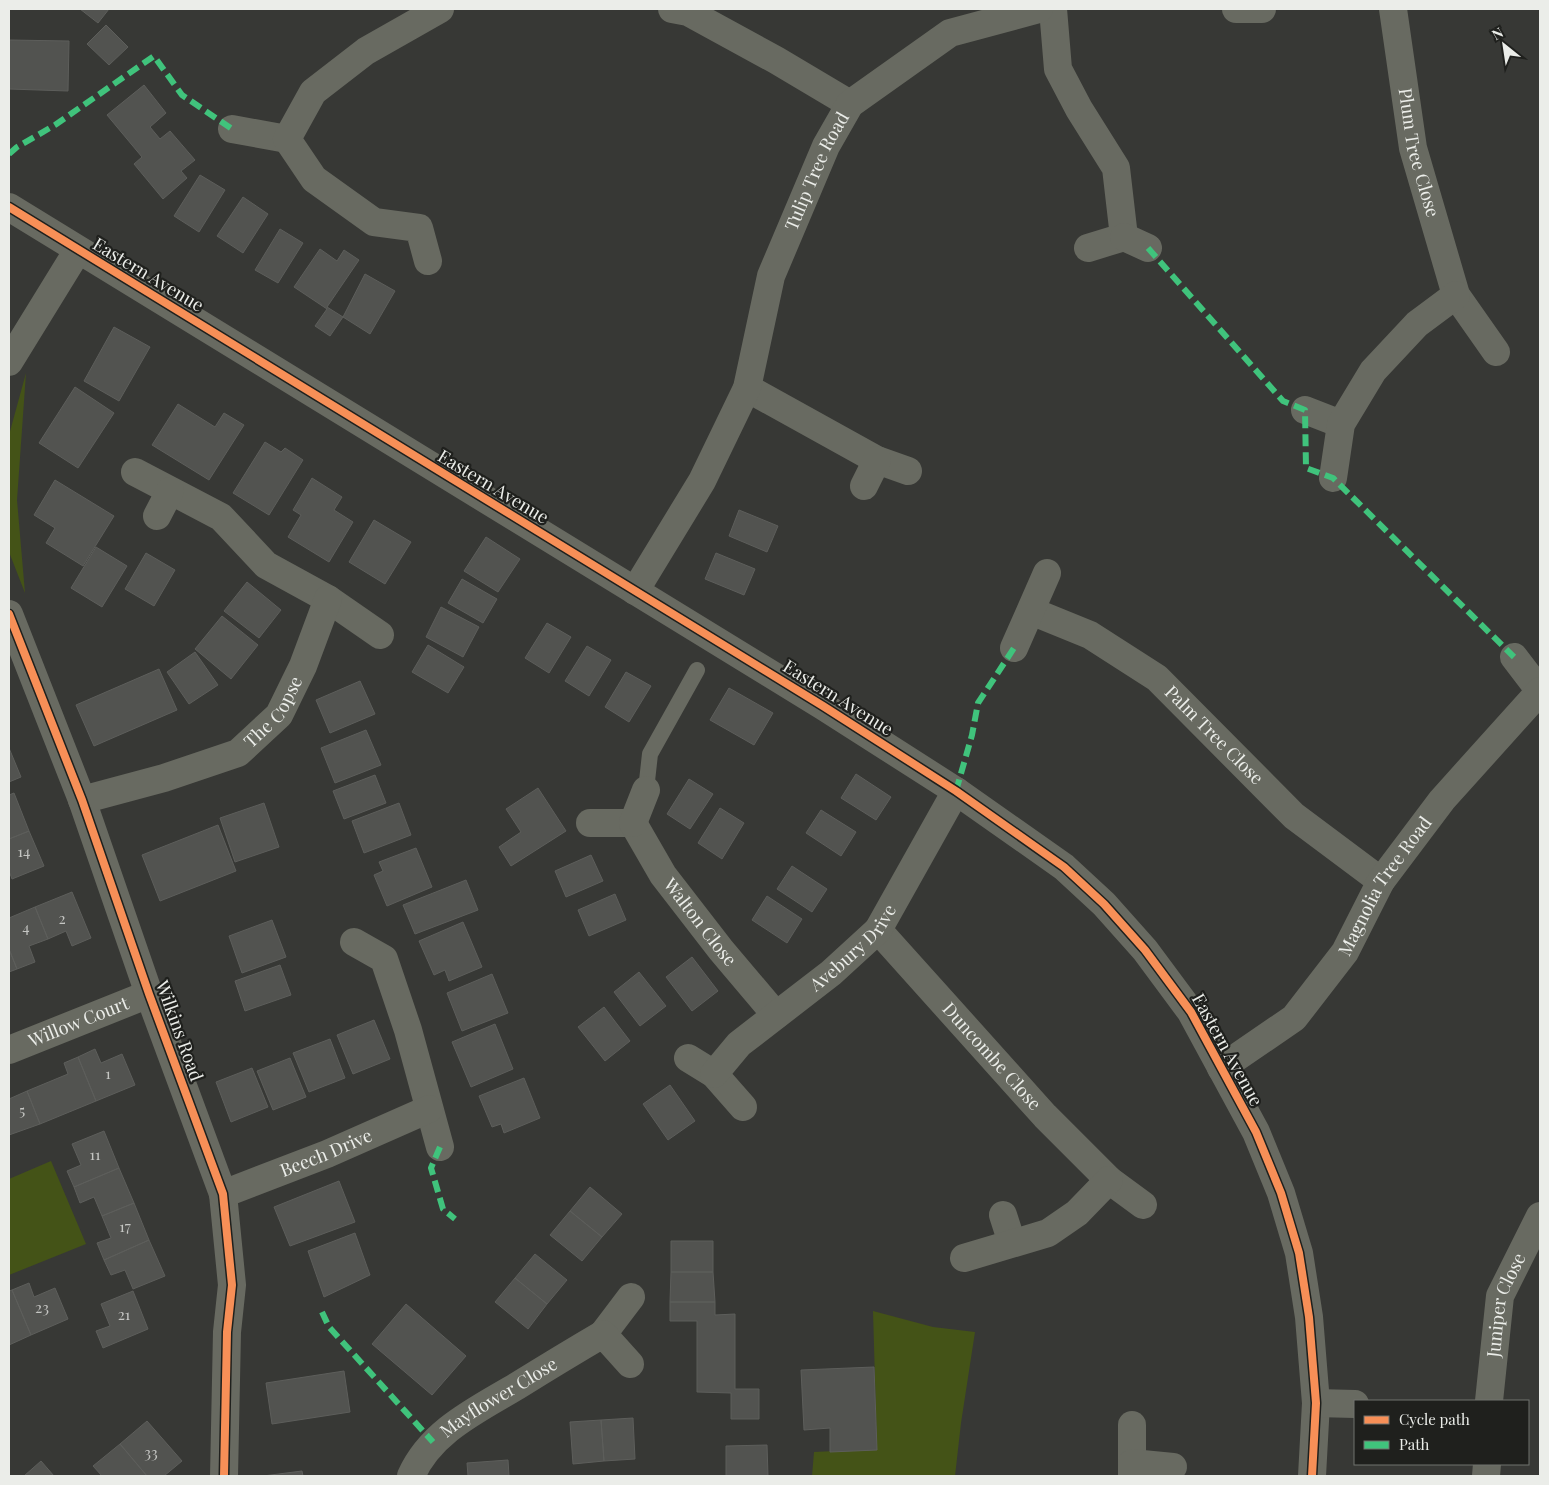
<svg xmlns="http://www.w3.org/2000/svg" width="1549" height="1485" font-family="'Playfair Display',serif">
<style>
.green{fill:#445317}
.building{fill:#525350;stroke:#5d5e5b}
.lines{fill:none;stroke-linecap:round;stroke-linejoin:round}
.service{stroke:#686a61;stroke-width:16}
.minor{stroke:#686a61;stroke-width:28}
.quiet{stroke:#40c37c;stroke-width:6;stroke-dasharray:12 6;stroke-linecap:butt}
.cycleway-casing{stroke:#1f201d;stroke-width:11}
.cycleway{stroke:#f78f57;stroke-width:8}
.labels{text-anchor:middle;stroke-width:4.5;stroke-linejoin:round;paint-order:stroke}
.number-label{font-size:15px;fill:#c5c6c3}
.street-label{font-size:18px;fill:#ebede9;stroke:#1f201d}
</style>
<rect width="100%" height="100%" fill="#373835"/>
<path class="green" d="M26,373l-9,127 8,93 -16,-41v-117z
M51,1161l35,83 -77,31v-96z
M873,1311l60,16 42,5 -14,91 -6,53h-143l2,-24 63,-3z"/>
<path class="building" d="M80,9h29l-11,14z
M106,25l22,22 -19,18 -22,-21z
M9,40l60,1 -1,50 -59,-2z
M144,85l22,28 -16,14 10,12 10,-8 25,29 -14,11 6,7 -24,21 -29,-35 8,-7 -35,-42z
M200,175l25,15 -26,42 -25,-16z
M243,197l25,17 -25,39 -26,-17z
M280,229l23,14 -25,40 -23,-13z
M320,249l17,12 7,-11 15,10 -32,47 16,10 -13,19 -15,-10 12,-17 -33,-22z
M365,274l30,17 -25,43 -27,-17z
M114,327l36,20 -31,54 -35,-20z
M75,387l39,26 -36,55 -39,-25z
M178,404l37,23 9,-14 20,12 -35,55 -57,-35z
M265,442l16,10 4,-4 18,12 -34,55 -36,-22z
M312,478l30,19 -8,13 19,12 -24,40 -41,-25 13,-22 -8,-5z
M55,480l59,36 -31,50 -37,-23 9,-15 -21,-13z
M739,510l39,16 -11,26 -38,-16z
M374,520l37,22 -26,42 -36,-22z
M486,537l34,22 -22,33 -34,-21z
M96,547l31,19 -25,41 -31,-19z
M146,553l29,17 -21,36 -29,-17z
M716,553l39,16 -11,26 -39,-16z
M462,579l35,20 -14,24 -35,-20z
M247,582l34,28 -22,28 -35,-27z
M441,607l38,20 -16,30 -37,-20z
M222,616l36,29 -27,34 -36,-30z
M547,623l24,14 -22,36 -24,-15z
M428,645l36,22 -16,26 -36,-21z
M587,646l24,14 -22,36 -24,-15z
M195,652l23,33 -29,19 -22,-32z
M159,669l18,41 -83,36 -18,-41z
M626,672l25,14 -22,36 -24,-15z
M360,681l15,33 -45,19 -14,-33z
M729,688l44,25 -19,32 -44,-25z
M366,730l15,35 -46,18 -14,-35z
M9,748l12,29 -12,5z
M856,774l35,23 -15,23 -35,-22z
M375,775l11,28 -42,16 -11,-28z
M689,779l24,15 -23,35 -23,-15z
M538,788l28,43 -55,35 -12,-19 22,-15 -15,-23z
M14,793l15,38 -20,8v-44z
M264,803l15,44 -44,15 -15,-44z
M399,803l12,32 -47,18 -12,-32z
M720,808l24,15 -22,36 -24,-16z
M821,810l35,22 -15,24 -35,-23z
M218,825l18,46 -76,30 -18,-46z
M29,831l15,35 -32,13 -3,-8v-32z
M416,848l16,39 -45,19 -13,-31 9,-4 -4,-9z
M591,855l12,26 -37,16 -11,-26z
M792,866l35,23 -15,23 -35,-23z
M466,880l12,30 -63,24 -12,-29z
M72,892l19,46 -19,8 -6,-15 -18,8 -13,-32z
M615,894l11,26 -37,16 -11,-26z
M767,896l35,23 -15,24 -35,-23z
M35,907l13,32 -19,7 6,16 -18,7 -8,-20v-31z
M272,920l14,37 -44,16 -13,-37z
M463,922l19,45 -33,14 -4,-11 -11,5 -15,-34z
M9,949l8,20 -8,3z
M692,957l26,34 -26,20 -26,-34z
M280,965l11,30 -46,16 -10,-30z
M639,972l27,34 -26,20 -26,-34z
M492,974l16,39 -46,18 -15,-38z
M604,1007l26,34 -25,20 -27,-34z
M374,1020l16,39 -37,15 -16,-39z
M495,1024l18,45 -42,18 -19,-45z
M330,1039l15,39 -36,14 -16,-39z
M95,1049l6,14 21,-9 13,31 -39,16 -18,-44z
M78,1057l18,44 -56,23 -13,-33 41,-17 -4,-11z
M290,1058l16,39 -33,13 -16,-39z
M252,1068l16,39 -37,15 -15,-40z
M524,1078l16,40 -36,15 -3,-9 -9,3 -13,-31z
M670,1085l25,36 -27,19 -25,-36z
M27,1091l13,33 -31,11v-36z
M104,1131l15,37 -45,19 -7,-16 14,-6 -9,-21z
M119,1168l15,35 -32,13 -8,-19 -14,6 -6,-16z
M339,1181l16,41 -65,24 -16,-39z
M590,1187l32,27 -20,23 -32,-26z
M134,1203l15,37 -45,20 -7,-17 14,-5 -9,-22z
M570,1211l32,26 -20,24 -32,-26z
M355,1233l15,42 -46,22 -16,-46z
M149,1240l16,36 -32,13 -8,-19 -14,5 -7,-15z
M671,1241h42v31h-42z
M535,1254l32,26 -20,24 -32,-26z
M671,1272h42l2,30h-45z
M515,1278l32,26 -19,25 -33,-27z
M29,1283l5,14 21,-9 13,31 -37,16 -19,-45z
M12,1290l19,45 -22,10v-54z
M133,1291l15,38 -45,19 -7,-17 14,-5 -9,-22z
M670,1302h45v13l20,-1v75h24v30h-28v-26l-34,-1v-71h-27z
M406,1304l60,52 -34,39 -60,-51z
M874,1367l3,83 -47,2v-24l-26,2 -3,-60z
M344,1371l6,41 -78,12 -6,-41z
M633,1418l2,41 -31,2 -3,-41z
M601,1420l3,41 -31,3 -3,-42z
M147,1421l35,40 -18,15h-17l-27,-32z
M120,1444l27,32h-45l-9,-10z
M767,1445l1,31h-42v-30z
M508,1460l1,16h-41l-1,-13z
M41,1461l13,15h-30z
M302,1471l1,5h-40z"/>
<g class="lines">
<path class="service" d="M646,790l4,-36 47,-84"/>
<g class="minor">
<path d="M672,9l16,3 88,48 74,44"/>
<path d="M1053,9l5,60 21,40 37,59 8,69 -36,11"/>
<path d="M1236,9h26"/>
<path id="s1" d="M1393,9l20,139 43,147 40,57"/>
<path d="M232,129l55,10"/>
<path d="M9,207l814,499 133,85 108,76 40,37 41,46 46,62 65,120 25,61 18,60 10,64 7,86 -4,73"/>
<path d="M1124,237l24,11"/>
<path d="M428,261l-9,-33 -45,-6 -60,-43 -27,-40 26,-47 53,-41 74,-42"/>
<path d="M9,362l69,-112"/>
<path d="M747,388l130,72 31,11"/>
<path d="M1305,410l36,14"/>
<path d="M135,472l86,45 45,48 62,34 52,36"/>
<path d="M1333,478l8,-54 32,-53 44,-47 39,-29"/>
<path d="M864,486l13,-26"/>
<path d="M157,516l13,-25"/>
<path id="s2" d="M635,591l67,-110 45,-93 24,-112 55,-130 24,-42 100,-71 89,-24"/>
<path id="s3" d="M1031,611l59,24 67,43 137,138 87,65"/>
<path d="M9,614l73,186 67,194 74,200 9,91 -5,47 -3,144"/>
<path d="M1014,648l33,-75"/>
<path d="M1514,657l26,34"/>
<path id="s4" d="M82,800l82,-22 74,-25 41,-38 24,-49 25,-67"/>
<path d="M590,823h43"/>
<path id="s5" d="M633,823l30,52 58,75 55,65"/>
<path d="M633,823l13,-33"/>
<path id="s6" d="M878,930l167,186 64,64 34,25"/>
<path d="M354,942l30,17 24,71 32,117"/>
<path id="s7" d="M9,1050l140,-56"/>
<path d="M688,1058l26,16 29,33"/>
<path id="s8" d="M1221,1068l73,-50 51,-66 36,-71 61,-81 98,-109"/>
<path id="s9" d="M714,1074l25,-30 92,-71 47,-43 78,-139"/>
<path id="s10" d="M223,1194l104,-40 102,-45"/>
<path d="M1003,1215l9,28"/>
<path d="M964,1258l84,-25 29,-20 32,-33"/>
<path d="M603,1334l28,-37"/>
<path id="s11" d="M1489,1401l11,-105 40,-80"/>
<path d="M1316,1403l39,1"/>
<path d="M1132,1425v51"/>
<path d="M1132,1463l41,4"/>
<path id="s12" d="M411,1476c20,-45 66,-66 106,-90 29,-18 57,-35 86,-52l27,30"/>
<path d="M1486,1476l1,-12"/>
</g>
<path class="quiet" d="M9,154l8,-7 38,-22 99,-69 28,39 50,34
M1148,248l135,153 22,9 1,58 27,10 181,179
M956,791l16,-56 6,-32 36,-55
M440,1147l-9,21 12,41 12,10
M322,1312l7,15 104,115"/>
<g class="cycleway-casing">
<path id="cycleway" d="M9,207l814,499 133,85 108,76 40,37 41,46 46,62 65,120 25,61 18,60 10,64 7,86 -4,73
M9,614l73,186 67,194 74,200 9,91 -5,47 -3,144"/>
</g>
<use href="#cycleway" class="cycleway"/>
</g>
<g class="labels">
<g class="number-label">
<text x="24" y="857">14</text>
<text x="62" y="924">2</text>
<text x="26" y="933">4</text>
<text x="108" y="1079">1</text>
<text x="22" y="1116">5</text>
<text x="95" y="1160">11</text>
<text x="125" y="1232">17</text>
<text x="42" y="1313">23</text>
<text x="124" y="1320">21</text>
<text x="151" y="1458">33</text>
</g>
<g class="street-label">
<text dy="6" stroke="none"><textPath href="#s1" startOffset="146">Plum Tree Close</textPath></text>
<text dy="6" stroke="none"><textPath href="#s2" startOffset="461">Tulip Tree Road</textPath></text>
<text transform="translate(148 275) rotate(31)" y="6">Eastern Avenue</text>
<text transform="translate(493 487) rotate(31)" y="6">Eastern Avenue</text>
<text transform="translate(838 698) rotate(32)" y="6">Eastern Avenue</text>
<text dy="6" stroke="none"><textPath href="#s4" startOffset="218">The Copse</textPath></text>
<text dy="6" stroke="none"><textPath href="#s3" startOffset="224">Palm Tree Close</textPath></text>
<text dy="6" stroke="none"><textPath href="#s8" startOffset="249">Magnolia Tree Road</textPath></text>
<text dy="6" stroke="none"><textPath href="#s5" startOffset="120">Walton Close</textPath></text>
<text dy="6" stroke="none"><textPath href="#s9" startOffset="189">Avebury Drive</textPath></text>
<text dy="6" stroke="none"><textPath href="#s7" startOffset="75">Willow Court</textPath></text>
<text transform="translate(179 1031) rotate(70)" y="6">Wilkins Road</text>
<text transform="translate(1227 1050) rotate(61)" y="6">Eastern Avenue</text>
<text dy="6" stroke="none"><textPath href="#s6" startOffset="170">Duncombe Close</textPath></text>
<text dy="6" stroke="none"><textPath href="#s10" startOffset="111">Beech Drive</textPath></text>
<text dy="6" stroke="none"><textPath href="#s11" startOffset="98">Juniper Close</textPath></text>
<text dy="6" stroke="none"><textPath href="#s12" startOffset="120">Mayflower Close</textPath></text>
</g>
</g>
<rect width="1549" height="1485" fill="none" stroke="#ebede9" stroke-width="20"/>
<rect x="1354" y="1400" width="175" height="65" fill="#1f201d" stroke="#71726f"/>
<rect x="1364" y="1416" width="25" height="8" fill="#f78f57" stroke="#71726f"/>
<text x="1399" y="1425" font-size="15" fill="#ebede9">Cycle path</text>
<rect x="1364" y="1441" width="25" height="8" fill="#40c37c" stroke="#71726f"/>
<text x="1399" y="1450" font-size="15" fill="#ebede9">Path</text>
<g transform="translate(1504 45) rotate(330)" stroke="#1f201d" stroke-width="4" paint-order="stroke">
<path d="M0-4L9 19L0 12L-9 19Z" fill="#ebede9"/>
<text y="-8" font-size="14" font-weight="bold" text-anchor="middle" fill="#ebede9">N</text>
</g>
</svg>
